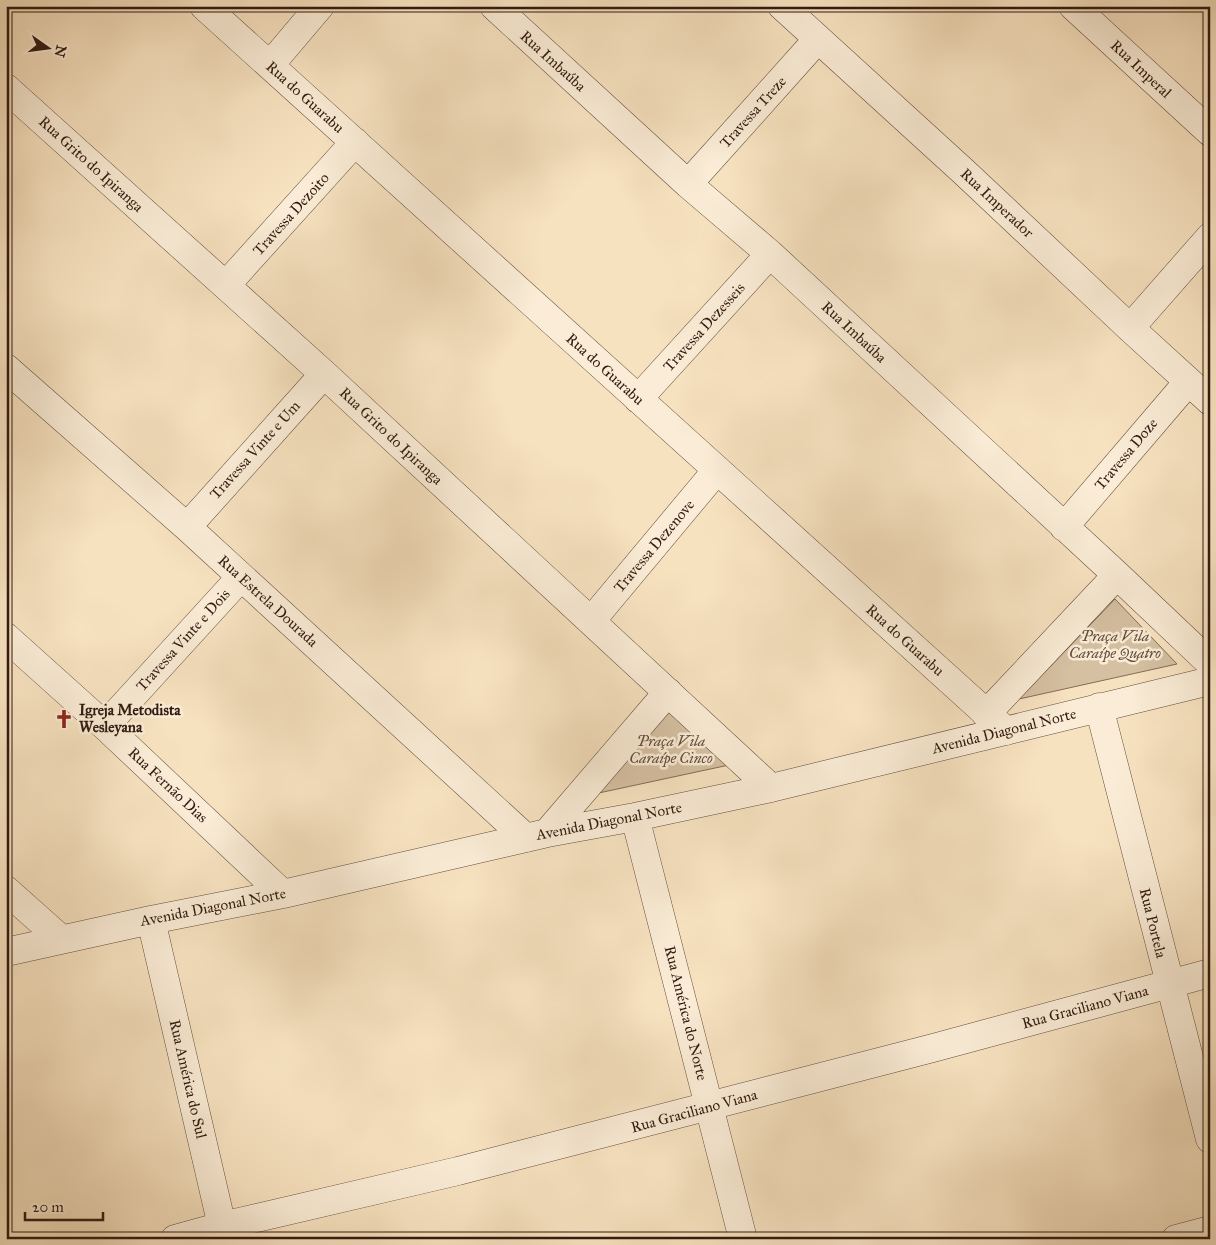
<svg xmlns="http://www.w3.org/2000/svg" width="1216" height="1245" font-family="'IM FELL Great Primer',serif">
<style>
.green{fill:#d5c0a2;stroke:#836d59}
.lines{fill:none;stroke-linecap:round;stroke-linejoin:round}
.minor-casing{stroke:#624c3c;stroke-width:29}
.minor{stroke:#faecd6;stroke-width:28}
.labels{text-anchor:middle;stroke-width:5;stroke-linejoin:round;paint-order:stroke}
.street-label{font-size:15px;fill:#311a10;stroke:#faecd6}
.park-label{font-size:15px;font-style:italic;fill:#624c3c;stroke:#faecd6}
.poi-label{font-size:15px;font-weight:bold;fill:#311a10;stroke:#faecd6;text-anchor:start}
</style>
<rect width="100%" height="100%" fill="#f7e2c0"/>
<filter id="stains"><feTurbulence type="fractalNoise" baseFrequency=".004" numOctaves="4"/><feColorMatrix values="0 0 0 0 .2 0 0 0 0 .09 0 0 0 0 .02 0 0 0 .5 -.17"/></filter>
<radialGradient id="worn" r=".72"><stop offset=".6" stop-color="#630" stop-opacity="0"/><stop offset="1" stop-color="#630" stop-opacity=".3"/></radialGradient>
<path class="green" d="M1115,599l62,65 -158,35z
M668,711l61,54 -135,29z"/>
<g class="lines">
<g class="minor-casing">
<path id="minor" d="M204,6l802,725
M494,6l194,178 82,70 347,321 93,88
M782,6l182,166 166,156 80,73
M1073,6l137,126
M270,65l50,-59
M6,88l318,286 447,414
M688,184l129,-144
M226,285l129,-143
M1130,328l80,-91
M6,368l181,159 339,311
M638,399l132,-145
M187,527l137,-153
M1064,527l124,-145
M591,621l126,-151
M6,637l99,89 178,168
M1099,707l111,432
M986,714l131,-139
M105,726l136,-149
M635,817l108,422
M547,833l121,-141
M6,890l55,49
M151,920l74,319
M6,952l145,-32 132,-26 264,-61 88,-16 136,-29 439,-107
M175,1239l47,-13 236,-55 475,-123 277,-75
M1176,1239l34,-9"/>
</g>
<use href="#minor" class="minor"/>
</g>
<defs>
<g id="church-bare" transform="scale(1.5)"><path d="M-1.2-6h2.4v3.5h3.3v2.4h-3.3V6h-2.4V-.1h-3.3v-2.4h3.3Z" fill="#8f2418" stroke="#faecd6" stroke-width="2.5" paint-order="stroke"/></g>
</defs>
<g fill-rule="evenodd">
<use href="#church-bare" x="64" y="719"/>
</g>
<g class="labels">
<g class="street-label">
<text transform="translate(553 61) rotate(42)" y="5">Rua Imbaúba</text>
<text transform="translate(1141 69) rotate(43)" y="5">Rua Imperal</text>
<text transform="translate(305 97) rotate(42)" y="5">Rua do Guarabu</text>
<text transform="translate(753 112) rotate(-48)" y="5">Travessa Treze</text>
<text transform="translate(91 164) rotate(42)" y="5">Rua Grito do Ipiranga</text>
<text transform="translate(997 203) rotate(43)" y="5">Rua Imperador</text>
<text transform="translate(291 214) rotate(-48)" y="5">Travessa Dezoito</text>
<text transform="translate(704 327) rotate(-48)" y="5">Travessa Dezesseis</text>
<text transform="translate(854 332) rotate(43)" y="5">Rua Imbaúba</text>
<text transform="translate(605 369) rotate(42)" y="5">Rua do Guarabu</text>
<text transform="translate(391 436) rotate(43)" y="5">Rua Grito do Ipiranga</text>
<text transform="translate(255 450) rotate(-48)" y="5">Travessa Vinte e Um</text>
<text transform="translate(1126 454) rotate(-50)" y="5">Travessa Doze</text>
<text transform="translate(654 546) rotate(-50)" y="5">Travessa Dezenove</text>
<text transform="translate(268 601) rotate(42)" y="5">Rua Estrela Dourada</text>
<text transform="translate(183 640) rotate(-48)" y="5">Travessa Vinte e Dois</text>
<text transform="translate(905 640) rotate(42)" y="5">Rua do Guarabu</text>
<text transform="translate(1004 731) rotate(-14)" y="5">Avenida Diagonal Norte</text>
<text transform="translate(168 785) rotate(43)" y="5">Rua Fernão Dias</text>
<text transform="translate(609 821) rotate(-11)" y="5">Avenida Diagonal Norte</text>
<text transform="translate(213 907) rotate(-11)" y="5">Avenida Diagonal Norte</text>
<text transform="translate(1153 923) rotate(76)" y="5">Rua Portela</text>
<text transform="translate(1085 1007) rotate(-15)" y="5">Rua Graciliano Viana</text>
<text transform="translate(686 1013) rotate(76)" y="5">Rua América do Norte</text>
<text transform="translate(188 1079) rotate(77)" y="5">Rua América do Sul</text>
<text transform="translate(694 1111) rotate(-15)" y="5">Rua Graciliano Viana</text>
</g>
<g class="park-label">
<text x="1115" y="641">Praça Vila<tspan x="1115" dy="17">Caraípe Quatro</tspan></text>
<text x="671" y="746">Praça Vila<tspan x="671" dy="17">Caraípe Cinco</tspan></text>
</g>
<g class="poi-label">
<text x="79" y="715">Igreja Metodista<tspan x="79" dy="17">Wesleyana</tspan></text>
</g>
</g>
<rect width="1216" height="1245" fill="none" stroke="#f7e2c0" stroke-width="25"/>
<rect x="8" y="8" width="1201" height="1230" fill="none" stroke="#311a10" stroke-width="2.5"/>
<rect x="12" y="12" width="1191" height="1220" fill="none" stroke="#311a10"/>
<g transform="translate(48 48) rotate(104)" stroke="#faecd6" stroke-width="4" paint-order="stroke">
<path d="M0-4L9 19L0 12L-9 19Z" fill="#311a10"/>
<text y="-8" font-size="14" font-weight="bold" text-anchor="middle" fill="#311a10">N</text>
</g>
<path d="M25 1212v8h78v-8" fill="none" stroke="#311a10" stroke-width="2.5"/>
<text x="32" y="1212" font-size="15" fill="#311a10" stroke="#faecd6" stroke-width="4" paint-order="stroke">20 m</text>
<rect width="100%" height="100%" filter="url(#stains)"/>
<rect width="100%" height="100%" fill="url(#worn)"/>
</svg>
